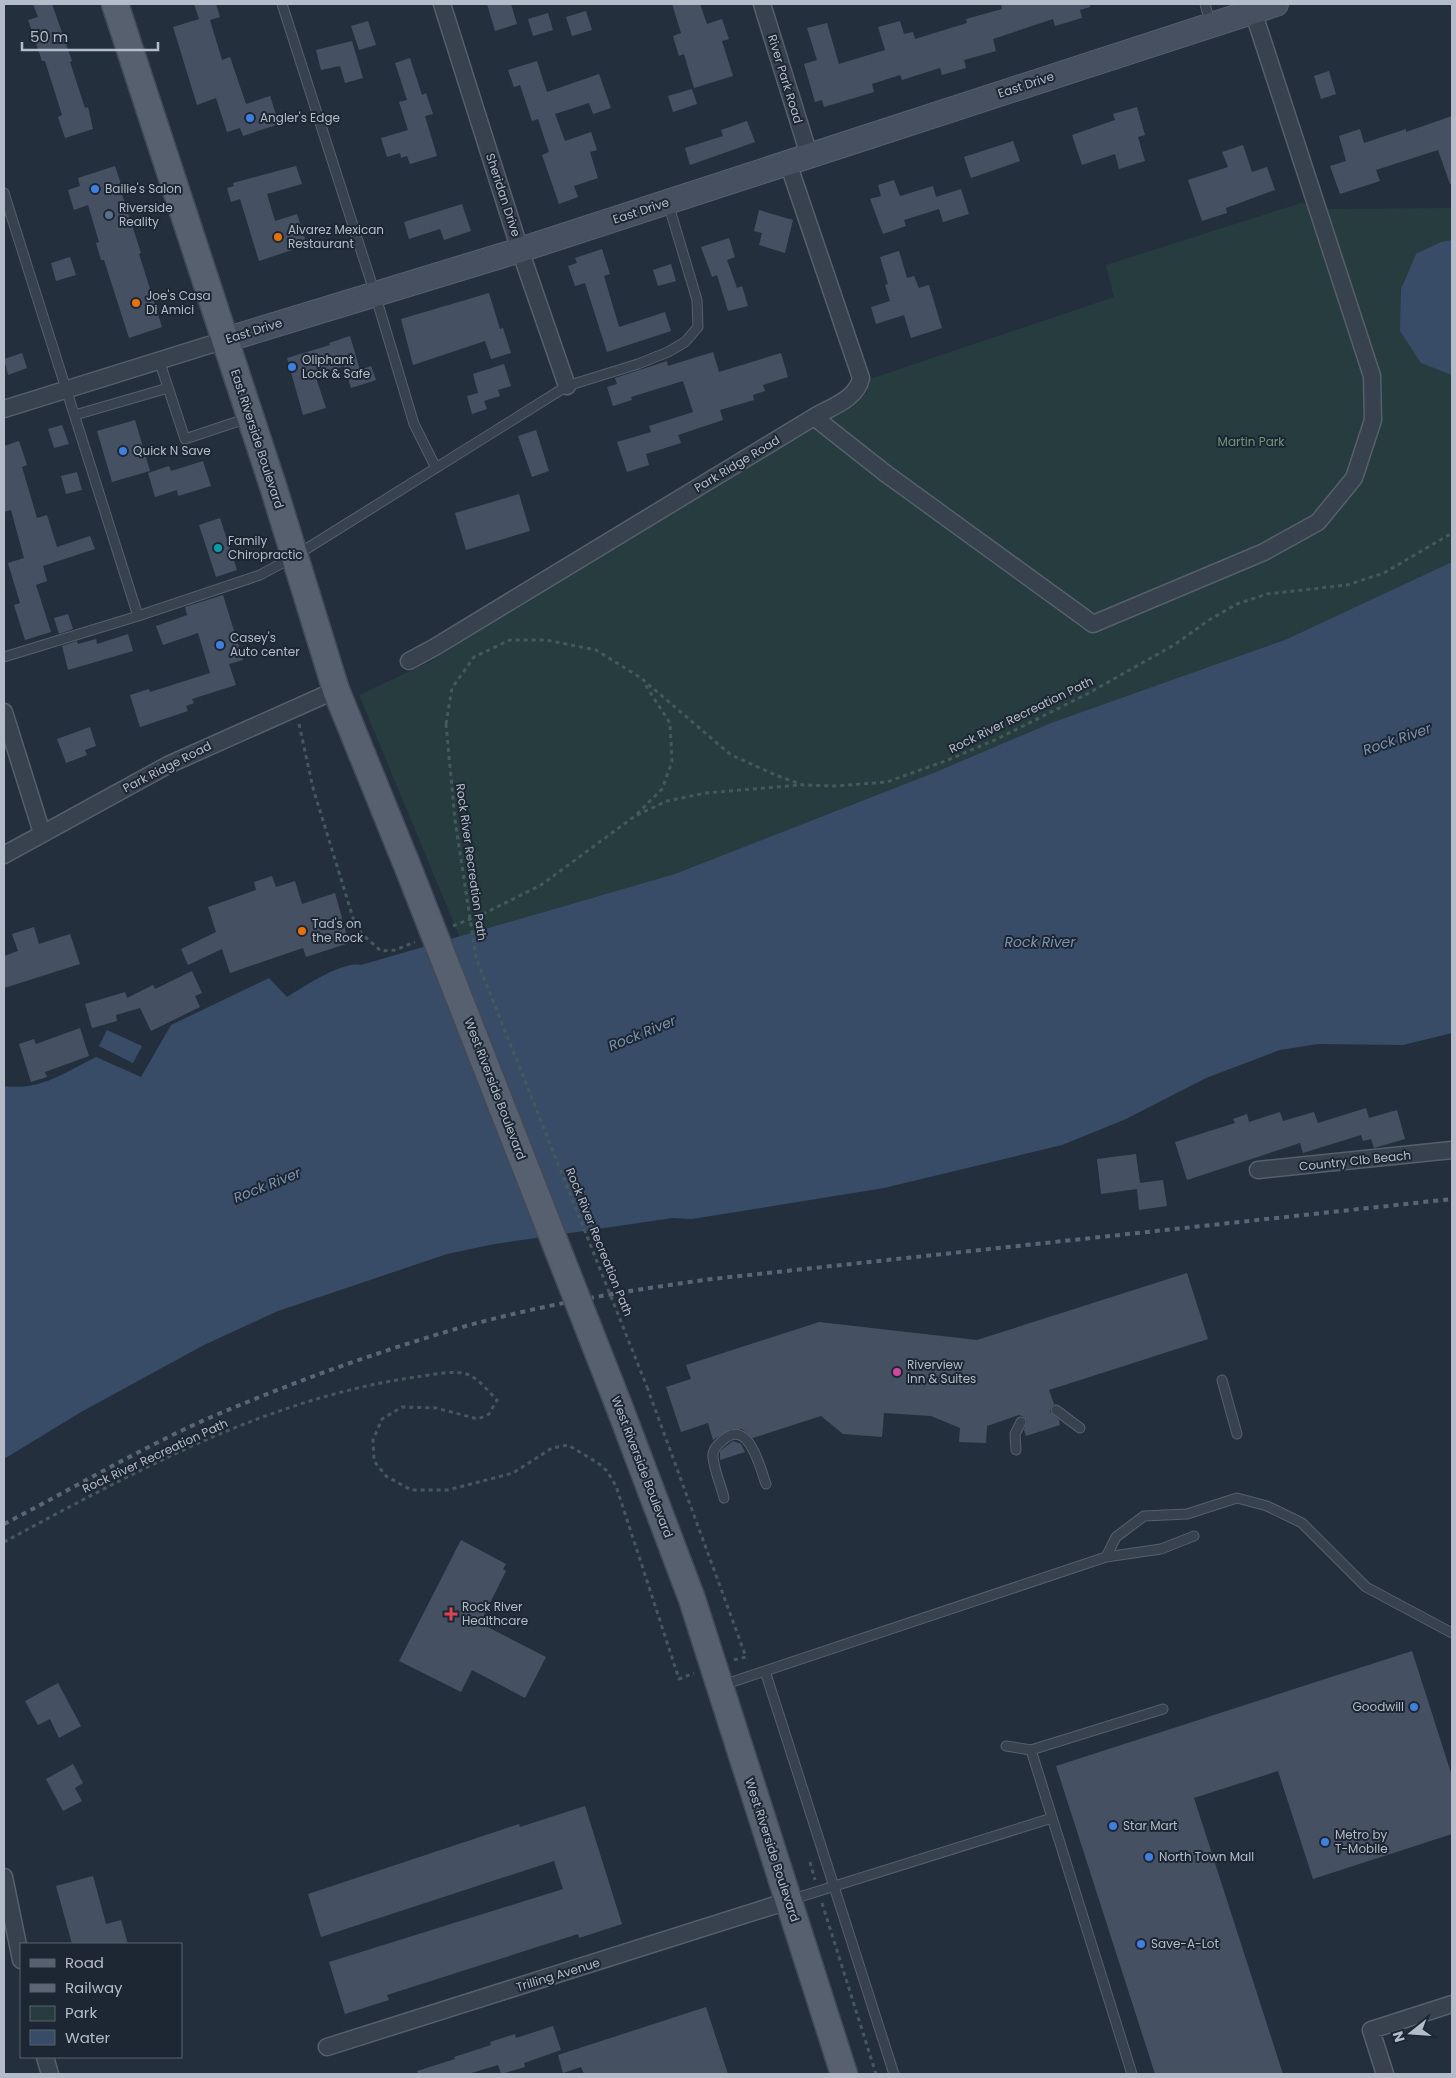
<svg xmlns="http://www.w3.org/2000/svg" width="1456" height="2078" font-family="Poppins,sans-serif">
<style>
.green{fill:#263c3f}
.water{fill:#394c67}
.building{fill:#455162}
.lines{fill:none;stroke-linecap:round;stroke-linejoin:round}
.lane-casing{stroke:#565f6c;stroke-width:11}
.street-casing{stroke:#565f6c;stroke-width:19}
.secondary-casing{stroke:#565f6c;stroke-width:26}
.primary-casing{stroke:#414a57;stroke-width:29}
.path{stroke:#44595c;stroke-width:3;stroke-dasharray:4 4;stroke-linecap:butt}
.lane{stroke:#38414e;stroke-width:9}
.street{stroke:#38414e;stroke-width:16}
.secondary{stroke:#465061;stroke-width:24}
.primary{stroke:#56606e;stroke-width:26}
.rail{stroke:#5a6575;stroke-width:4;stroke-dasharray:5 5;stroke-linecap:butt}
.primary-bridge-casing{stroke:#414a57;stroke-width:29;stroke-linecap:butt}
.path-bridge{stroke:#44595c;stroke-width:3;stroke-dasharray:4 4;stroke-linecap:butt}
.primary-bridge{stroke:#56606e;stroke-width:26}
.shop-dot{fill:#3f7fe0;stroke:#1d2633;stroke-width:2}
.service-dot{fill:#5c6f8a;stroke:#1d2633;stroke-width:2}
.food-dot{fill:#e8710a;stroke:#1d2633;stroke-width:2}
.culture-dot{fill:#0f9aa8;stroke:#1d2633;stroke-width:2}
.hotel-dot{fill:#d1479c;stroke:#1d2633;stroke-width:2}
.health-dot{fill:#e0444e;stroke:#1d2633;stroke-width:2}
.labels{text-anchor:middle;stroke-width:4;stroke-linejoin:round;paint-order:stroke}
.street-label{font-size:12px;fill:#b4bcc9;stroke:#1d2633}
.poi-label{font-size:12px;fill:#b4bcc9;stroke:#1d2633;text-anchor:start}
.park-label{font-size:12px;fill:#6b9a76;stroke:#1d2633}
.water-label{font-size:14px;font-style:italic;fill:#7c92b1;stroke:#1d2633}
</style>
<rect width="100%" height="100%" fill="#242f3e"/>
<path class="green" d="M1301,203l27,6 124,-1v361l-156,72 -489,193 -344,111 -104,-250 71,-33 171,-110 266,-159v-13l247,-83 -8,-32z"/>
<path class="water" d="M1452,240v135l-31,-12 -21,-32 1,-42 15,-35 25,-12z
M1452,562v471l-49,12 -85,-1 -38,6 -74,28 -80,41 -64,26 -178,43 -192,31 -19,-1 -179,26 -47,10 -169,57 -74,34 -123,67 -77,47v-373c36,5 60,-13 92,-29l45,20 30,-52 98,-47 18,19c17,-10 55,-36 74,-32l314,-91 261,-102 115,-49 234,-83z
M107,1030l35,16 -9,17 -34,-17z"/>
<path class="building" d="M33,4h19l20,57 -2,1 15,46 3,-1 5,22 -28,9 -7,-21 4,-2 -17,-54h-3l-14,-41 10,-3z
M194,4h22l4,13 -10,3 12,40 8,-3 16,47 24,-8 9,28 -36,12 -3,-8 -13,4 -11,-34 -19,7 -24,-78 26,-8z
M487,4h24l6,20 -22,7z
M672,4h28l7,20 15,-5 7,20 -7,2 11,35 -39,12 -10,-34 -5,2 -6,-20 8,-3z
M1001,4h89v3l-10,3 2,8 -27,8 -2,-7 -60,20 3,12 -32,9 2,8 -24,7 -2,-7 -38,12 -2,-5 -28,9 2,8 -50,15 -2,-7 -7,2 -11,-38 13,-4 -10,-32 20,-5 12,41 46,-14 -7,-23 22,-6 4,13 9,-2 2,7 52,-16 -1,-4 36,-10z
M586,11l6,19 -20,6 -6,-19z
M548,13l5,17 -20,6 -5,-17z
M368,21l8,24 -17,5 -8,-24z
M352,41l11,37 -18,5 -5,-17 -19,4 -5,-20z
M410,58l12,37 4,-2 7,21 -8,2 12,40 -27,8 -3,-8 -6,2 -1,-5 -13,4 -6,-19 27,-8 -9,-28 8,-2 -12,-37z
M537,61l10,31 52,-18 12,34 -18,6 -4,-11 -34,11 10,27 26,-9 6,18 -7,2 8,26 -24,8 4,11 -19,7 -17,-49 7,-3 -11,-33 -6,2 -12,-36 -6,2 -6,-17z
M1329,71l7,23 -15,5 -7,-23z
M692,89l5,15 -24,8 -5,-16z
M1137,107l8,28 -7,2 7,24 -26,8 -4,-15 -33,11 -10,-30 43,-15 -2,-6z
M1452,116v68h-2l-12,-34 -62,20 4,11 -40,13 -10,-28 16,-5 -7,-25 21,-7 4,14 42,-14v3z
M747,121l8,21 -65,23 -5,-17 38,-12 -2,-6z
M1013,141l7,20 -49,17 -7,-21z
M1243,145l9,27 15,-5 8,23 -49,18 1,5 -25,8 -14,-41 40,-13 -6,-15z
M115,166l7,21 -2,1 21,65 -2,1 23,73 -33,11 -25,-78h-3l-5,-17 3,-1 -11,-37 -14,5 -6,-20 12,-4 -2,-8z
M296,166l6,18 -35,10 8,27 22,-7 10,31 -48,16 -19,-62 -9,3 -4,-14 7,-2 -1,-3z
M894,180l6,16 33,-10 3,11 25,-8 8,25 -26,8 -4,-13 -35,11 2,6 -23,8 -13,-35 11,-3 -3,-11z
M462,204l9,27 -27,9 -4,-11 -31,10 -5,-17z
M759,210l34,10 -8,33 -26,-8 3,-12 -8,-2z
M729,238l6,19 -8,3 10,28 5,-2 6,20 -20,5 -11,-36 -5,2 -11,-30z
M602,249l8,25 -6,2 15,51 46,-15 6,19 -64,21 -22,-69 -10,3 -7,-20 9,-3 -2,-5z
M899,251l8,27 7,-2 5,12 10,-3 13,43 -31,10 -7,-23 -28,9 -5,-17 19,-6 -5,-16 3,-1 -8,-27z
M70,257l6,18 -20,6 -5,-18z
M671,264l5,17 -18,5 -5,-16z
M489,293l11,36 3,-1 8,25 -20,6 -6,-18 -72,24 -12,-46z
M350,336l10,34 11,-4 5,14 -25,8 -7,-22 -29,9 11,33 -23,7 -16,-57 43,-13 -1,-2z
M713,352l6,20 62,-19 7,24 -25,8 2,6 -12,4 1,5 -34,10 3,10 -45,15 3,8 -35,11 3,11 -22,7 -10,-30 34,-10 -2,-6 44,-14 -10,-31 -52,16 1,3 -19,6 -6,-19 10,-3 -2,-6 52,-17 1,5z
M22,353l5,15 -19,7 -4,-16z
M504,364l7,22 -13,4 2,6 -16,5 3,8 -15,5 -5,-18 11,-3 -5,-19z
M135,420l15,51 -38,11 -15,-51z
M62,425l7,19 -15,4 -6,-19z
M536,430l13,41 -17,6 -14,-41z
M19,441l8,24 -5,2 15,51 10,-3 10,32 33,-11 5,13 -52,17 4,15 -11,4 15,47 -26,8 -11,-35 6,-2 -12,-40 16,-5 -13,-48 -7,2v-66z
M203,461l8,25 -33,10 -1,-6 -22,7 -7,-24 21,-7 2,5z
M77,472l5,18 -16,4 -5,-18z
M519,494l11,37 -64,19 -11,-37z
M220,518l17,52 -21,7 -17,-52z
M223,595l20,65 -14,4 7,21 -44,14 2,4 -8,3 2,5 -48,16 -10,-32 19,-6 1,3 60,-19 -12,-40 -35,12 -7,-19 31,-11 -2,-8z
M68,614l5,15 -14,5 -5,-16z
M128,634l5,17 -65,19 -6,-24 15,-5 1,3 18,-5 1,5z
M90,727l6,19 -11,4 2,5 -21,8 -9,-24z
M272,876l4,11 19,-6 7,23 33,-11 14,50 -43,14 -3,-9 -73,25 -8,-24 -34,16 -7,-16 35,-17 -8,-25 48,-17 -2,-8z
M34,927l5,17 31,-10 10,30 -76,24v-32l14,-5 -6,-17z
M192,971l10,22 -7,3 5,11 -49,24 -11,-23 -24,7 1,6 -25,7 -7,-24 40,-12 2,6 26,-13 2,4z
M80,1028l9,28 -44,16 2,5 -16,5 -12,-38 15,-5 2,5z
M1366,1108l3,10 28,-8 8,29 -31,9 -3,-9 -8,2 -2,-6 -58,18 -3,-10 -113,37 -12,-38 60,-19 -2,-4 14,-5 2,8 31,-10 3,9 31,-9 4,11z
M1136,1154l4,29 23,-3 4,26 -28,4 -2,-21 -36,5 -4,-35z
M1187,1273l21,66 -159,51 5,14 -3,3 -1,5 9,8 1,5 -34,11 -2,-6 3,-9 -3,-4 -5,-2 -32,11 -1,17 -27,-1 1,-14 -29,-12 -47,-3 -2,24 -39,-3 -22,-18 -68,22 -11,-9h-12l-17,11 -5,-17 -27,9 -15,-45 25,-8 -5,-14 133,-43 158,18z
M733,1441l8,3 4,8 -25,8v-9z
M461,1540l45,24 -3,5 3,2 -26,52 66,34 -21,41 -53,-28 -11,22 -62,-31z
M1412,1651l40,125v58l-139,45 -35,-108 -84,27 89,276h-128l-99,-308z
M58,1683l23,43 -22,12 -9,-19 -12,6 -13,-24z
M73,1764l10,19 -8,5 7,13 -19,10 -17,-32z
M585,1806l37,118 -43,14 -1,-4 -191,61 2,5 -44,14 -16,-52 234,-73 -9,-28 -233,76 -13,-43 211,-70 1,3z
M93,1876l13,48 15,-4 7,24h-56l-16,-58z
M706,2007l22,67h-144l-3,-7 -18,6 -5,-18z
M553,2026l8,24 -37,13 1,4 -24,7 -3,-9 -30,9h-50l-1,-3 38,-12 -1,-2 37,-12 -1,-3 25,-8 1,4z"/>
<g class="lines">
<g class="lane-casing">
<path id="lane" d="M282,4l93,290 39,130 22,44
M1205,4l6,21
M4,193l134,423
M159,360l26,79 63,-21
M75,415l93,-27
M4,657l134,-41 122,-41 35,-19 272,-170 71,-22 30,-12 17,-10 13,-15 -1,-27 -29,-97
M1222,1380l15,54
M1056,1410l24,18
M1016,1450l-1,-16 6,-12
M724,1498c-3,-13 -10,-28 -11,-41 -1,-7 4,-12 9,-16 26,-25 38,26 44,43
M1106,1557l10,-20 28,-21 43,-2 50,-16 30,8 35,17 64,64 86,46
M765,1671l129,403
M723,1685l383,-128 55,-8 33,-13
M1006,1746l25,4 132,-41
M1031,1750l101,324
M790,1900l262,-82"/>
</g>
<g class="street-casing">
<path id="street" d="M442,4l78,246 47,136
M762,4l47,151
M4,409l221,-69
M814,417l71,56 208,151 171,-72 54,-30 36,-44 19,-58 -1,-44 -119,-365
M409,661l26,-14 379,-230c17,-10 43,-18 47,-39l-73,-215
M4,712l38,121
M4,855l164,-90 168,-75
M1258,1170l194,-20
M4,1877l17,83
M327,2047l461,-146
M45,2057l5,17
M1385,2074l-14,-44 81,-26"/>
</g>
<g class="secondary-casing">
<path id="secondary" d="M225,340l295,-90 756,-246"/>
</g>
<g class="primary-casing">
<path id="primary" d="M115,4l158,482 63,204 73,180
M619,1406l73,193 152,475"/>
</g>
<path class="path" d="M299,724l14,64 40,130 8,15 20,18 14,-1 20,-8
M446,724l6,-36 22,-31 36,-17h36l50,10 45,28 90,77 47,21 25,9 33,1 51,-4 61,-22 49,-21 90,-45 87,-49 35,-25 28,-16 30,-10 80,-9 37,-12 68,-40
M637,814l25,-25 10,-27 -2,-39 -26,-40
M453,926l34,-14 54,-27 94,-69 32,-15 39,-8 94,-8
M647,1387l99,270 -13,3
M4,1542c130,-70 264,-144 412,-165 16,-2 38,-8 53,-2 11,5 20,17 28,25l-8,14 -11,5 -42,-11 -34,-1 -20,12 -9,21 1,21 12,15 25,14h37l65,-17 39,-25 16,-3 30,18 9,8 9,15 63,193 15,-6
M810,1862l5,18
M822,1903l54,171"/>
<use href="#lane" class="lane"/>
<use href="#street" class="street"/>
<use href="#secondary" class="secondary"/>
<use href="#primary" class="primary"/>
<path class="rail" d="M4,1524c68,-35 135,-75 205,-106 84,-36 170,-67 257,-92 80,-22 163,-36 246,-47l740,-80"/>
<g class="primary-bridge-casing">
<path id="primary-bridge" d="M409,870l210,536"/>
</g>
<path class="path-bridge" d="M446,724l9,96 21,138 171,429"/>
<use href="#primary-bridge" class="primary-bridge"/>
</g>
<g class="shop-dot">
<circle cx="250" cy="118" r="5"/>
<circle cx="95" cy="189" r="5"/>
<circle cx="292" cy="367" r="5"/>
<circle cx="123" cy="451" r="5"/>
<circle cx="220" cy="645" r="5"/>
<circle cx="1414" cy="1707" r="5"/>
<circle cx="1113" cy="1826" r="5"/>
<circle cx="1325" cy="1842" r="5"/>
<circle cx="1149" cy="1857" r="5"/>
<circle cx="1141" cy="1944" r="5"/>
</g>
<circle class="service-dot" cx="109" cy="215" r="5"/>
<g class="food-dot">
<circle cx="278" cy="237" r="5"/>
<circle cx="136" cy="303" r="5"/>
<circle cx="302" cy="931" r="5"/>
</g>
<circle class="culture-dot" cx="218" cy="548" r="5"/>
<circle class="hotel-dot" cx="897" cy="1372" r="5"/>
<path class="health-dot" d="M448.5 1606.5h5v5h5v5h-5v5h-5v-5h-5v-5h5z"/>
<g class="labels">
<g class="street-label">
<text transform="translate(785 79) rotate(73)" y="4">River Park Road</text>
<text transform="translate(1026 85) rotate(-18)" y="4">East Drive</text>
<text transform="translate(503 195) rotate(72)" y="4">Sheridan Drive</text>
<text transform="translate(641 211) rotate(-18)" y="4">East Drive</text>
<text transform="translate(254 331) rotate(-17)" y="4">East Drive</text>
<text transform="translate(257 439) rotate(72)" y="4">East Riverside Boulevard</text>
<text transform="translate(737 464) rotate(-31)" y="4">Park Ridge Road</text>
<text transform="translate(1021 715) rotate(-26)" y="4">Rock River Recreation Path</text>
<text transform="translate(167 767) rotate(-27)" y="4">Park Ridge Road</text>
<text transform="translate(471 862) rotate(82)" y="4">Rock River Recreation Path</text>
<text transform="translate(495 1089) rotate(69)" y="4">West Riverside Boulevard</text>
<text transform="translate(1355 1161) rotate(-6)" y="4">Country Clb Beach</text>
<text transform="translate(599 1242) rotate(68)" y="4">Rock River Recreation Path</text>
<text transform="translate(155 1456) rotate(-25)" y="4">Rock River Recreation Path</text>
<text transform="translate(642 1467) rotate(69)" y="4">West Riverside Boulevard</text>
<text transform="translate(772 1850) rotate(72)" y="4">West Riverside Boulevard</text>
<text transform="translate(558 1975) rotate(-17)" y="4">Trilling Avenue</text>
</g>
<g class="poi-label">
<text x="260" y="122">Angler's Edge</text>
<text x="105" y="193">Bailie's Salon</text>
<text x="119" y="212">Riverside<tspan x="119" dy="14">Reality</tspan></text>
<text x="288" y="234">Alvarez Mexican<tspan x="288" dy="14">Restaurant</tspan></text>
<text x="146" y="300">Joe's Casa<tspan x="146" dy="14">Di Amici</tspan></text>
<text x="302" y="364">Oliphant<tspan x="302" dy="14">Lock &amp; Safe</tspan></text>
<text x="133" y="455">Quick N Save</text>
<text x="228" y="545">Family<tspan x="228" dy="14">Chiropractic</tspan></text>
<text x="230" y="642">Casey's<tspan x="230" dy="14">Auto center</tspan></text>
<text x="312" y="928">Tad's on<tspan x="312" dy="14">the Rock</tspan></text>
<text x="907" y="1369">Riverview<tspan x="907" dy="14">Inn &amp; Suites</tspan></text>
<text x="462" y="1611">Rock River<tspan x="462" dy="14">Healthcare</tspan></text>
<text x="1404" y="1711" text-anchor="end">Goodwill</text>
<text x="1123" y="1830">Star Mart</text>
<text x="1335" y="1839">Metro by<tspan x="1335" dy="14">T-Mobile</tspan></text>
<text x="1159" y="1861">North Town Mall</text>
<text x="1151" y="1948">Save-A-Lot</text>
</g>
<g class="park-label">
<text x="1251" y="446">Martin Park</text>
</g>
<g class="water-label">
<text transform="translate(1397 739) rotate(-19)" y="5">Rock River</text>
<text x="1040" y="947">Rock River</text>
<text transform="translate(642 1033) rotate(-22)" y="5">Rock River</text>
<text transform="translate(267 1185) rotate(-22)" y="5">Rock River</text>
</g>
</g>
<rect width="1456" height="2078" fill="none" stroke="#b4bcc9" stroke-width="10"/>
<rect x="20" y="1943" width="162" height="115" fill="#1d2633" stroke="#59626f"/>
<rect x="30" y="1959" width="25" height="8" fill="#56606e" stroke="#59626f"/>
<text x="65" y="1968" font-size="15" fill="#b4bcc9">Road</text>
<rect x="30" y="1984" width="25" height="8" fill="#5a6575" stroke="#59626f"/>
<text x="65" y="1993" font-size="15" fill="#b4bcc9">Railway</text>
<rect x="30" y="2006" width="25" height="15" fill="#263c3f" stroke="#59626f"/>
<text x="65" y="2018" font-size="15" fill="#b4bcc9">Park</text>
<rect x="30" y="2030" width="25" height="15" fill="#394c67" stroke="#59626f"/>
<text x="65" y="2043" font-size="15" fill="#b4bcc9">Water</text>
<g transform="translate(1411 2033) rotate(253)" stroke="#1d2633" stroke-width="4" paint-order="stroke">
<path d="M0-4L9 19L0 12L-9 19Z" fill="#b4bcc9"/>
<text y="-8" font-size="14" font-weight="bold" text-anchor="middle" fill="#b4bcc9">N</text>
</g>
<path d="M22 42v8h136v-8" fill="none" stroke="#b4bcc9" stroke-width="2.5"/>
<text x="30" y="42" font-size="15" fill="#b4bcc9" stroke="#1d2633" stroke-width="4" paint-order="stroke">50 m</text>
</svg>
